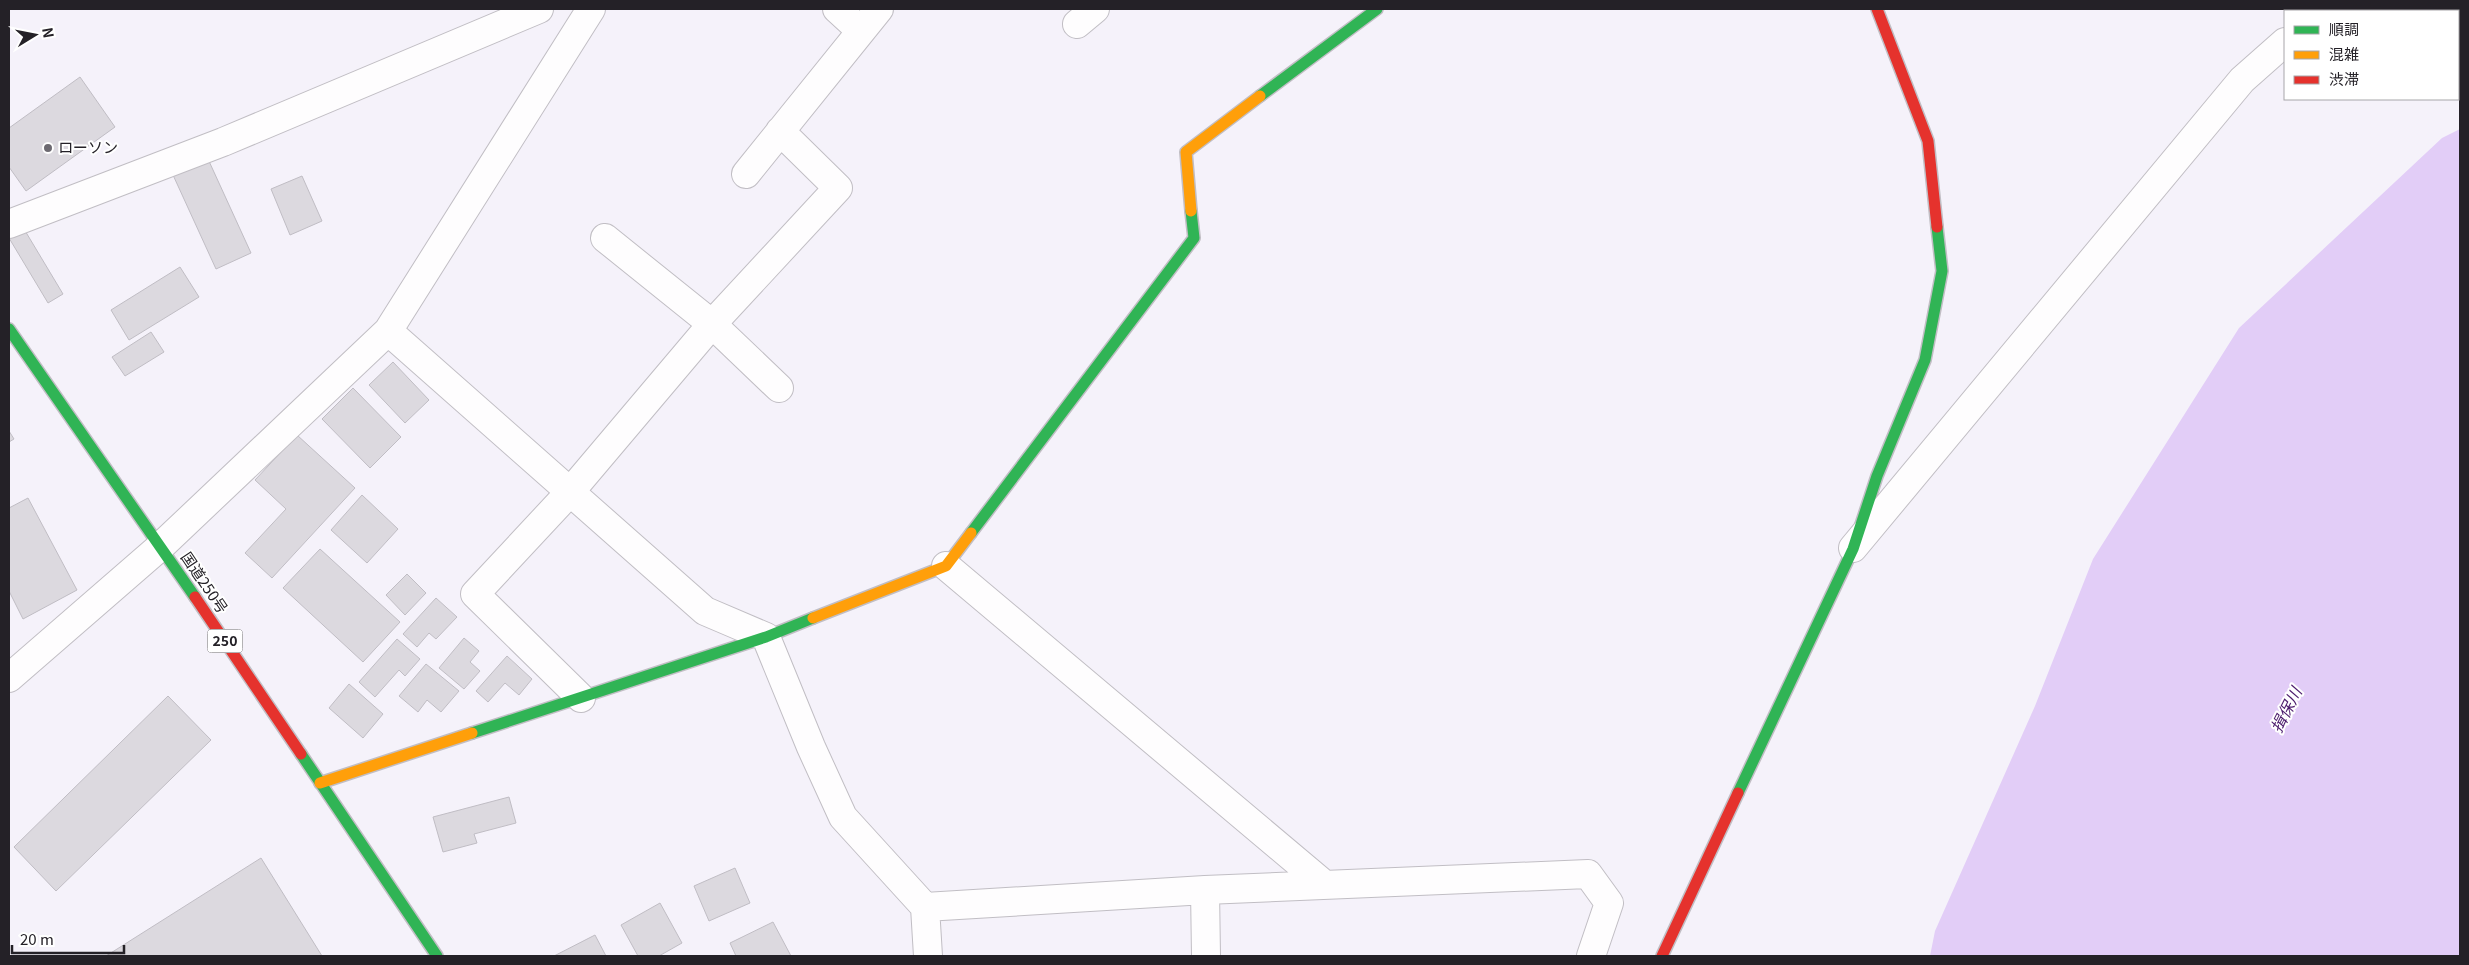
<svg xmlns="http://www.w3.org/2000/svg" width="2469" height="965" font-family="Georgia,'Noto Sans JP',serif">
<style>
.water{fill:#e2cdf7}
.building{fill:#dcd9df;stroke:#c0bdc4}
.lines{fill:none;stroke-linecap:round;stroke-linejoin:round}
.street-casing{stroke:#c1bec4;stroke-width:30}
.fast-casing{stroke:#c1bec4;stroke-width:14}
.slow-casing{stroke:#c1bec4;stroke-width:14}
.jam-casing{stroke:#c1bec4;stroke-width:14}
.street{stroke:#fefdfe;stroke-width:28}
.fast{stroke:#30b455;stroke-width:11}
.slow{stroke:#ff9f0a;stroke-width:11}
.jam{stroke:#e5322d;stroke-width:11}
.poi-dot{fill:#6d6a71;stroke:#fff;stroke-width:2}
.labels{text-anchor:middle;stroke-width:4;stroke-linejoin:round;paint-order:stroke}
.shield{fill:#fff;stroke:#666468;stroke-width:1}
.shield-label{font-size:14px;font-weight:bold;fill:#242127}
.poi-label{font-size:15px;fill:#242127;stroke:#fff;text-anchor:start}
.street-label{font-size:15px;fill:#242127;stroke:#fff}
.water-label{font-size:16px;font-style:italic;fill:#4b1b6c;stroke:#fff}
</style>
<rect width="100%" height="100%" fill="#f5f2fa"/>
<path class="water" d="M2460,129v827h-530l5,-25 100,-225 58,-147 146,-231 203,-190z"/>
<path class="building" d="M80,77l35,50 -89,64 -17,-24v-39z
M208,159l43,94 -35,16 -43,-94z
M302,176l20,45 -32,14 -19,-46z
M24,229l39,65 -15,9 -39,-65z
M180,267l19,30 -70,43 -18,-30z
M151,332l13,20 -39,24 -13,-19z
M393,362l36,38 -24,23 -36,-38z
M353,388l48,49 -31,31 -48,-49z
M9,431l5,8 -5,3z
M297,435l58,53 -83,90 -27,-25 41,-44 -31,-29z
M362,495l36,34 -31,34 -36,-33z
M28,498l49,92 -54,29 -14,-28v-83z
M320,549l80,73 -37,40 -80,-74z
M407,574l19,19 -21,22 -19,-20z
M436,598l21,19 -21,22 -7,-6 -12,14 -14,-13z
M464,638l15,13 -9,11 10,9 -16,18 -25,-21z
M397,639l23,20 -15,17 -6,-6 -24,27 -16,-15z
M507,656l25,23 -13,16 -14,-12 -17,19 -12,-11z
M426,664l33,27 -18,21 -14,-12 -9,12 -19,-16z
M349,684l34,30 -20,24 -34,-30z
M168,696l43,44 -155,151 -42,-44z
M509,797l7,26 -42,11 3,9 -34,9 -10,-35z
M261,858l61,98h-216z
M735,868l15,35 -41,18 -15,-35z
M660,903l22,40 -23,13h-21l-17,-31z
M773,922l18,34h-55l-6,-13z
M595,935l11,21h-52z"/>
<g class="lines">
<g class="street-casing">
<path id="street" d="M837,9l24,22
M2321,11l3,-2
M1077,24l18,-15
M746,174l133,-165
M9,224l214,-82 316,-133
M605,238l107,86 67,64
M388,331l317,280 61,26 45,110 32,70 82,90 3,49
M1853,548l389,-468 43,-38
M946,566l379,319
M9,678l152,-132 227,-215 203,-322
M581,698l-106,-104 95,-102 142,-168 126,-136 -58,-57
M1205,890l1,66
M925,907l280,-17 383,-16 21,29 -18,53"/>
</g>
<g class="fast-casing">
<path id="fast" d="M1260,96l117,-87
M9,329l186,268
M971,533l223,-295 -3,-27
M472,733l294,-96 47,-19
M301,754l136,202
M1738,793l115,-244 24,-73 48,-116 17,-89 -5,-44"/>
</g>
<g class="slow-casing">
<path id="slow" d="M1191,211l-5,-59 74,-56
M813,618l133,-52 25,-33
M320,783l152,-50"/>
</g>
<g class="jam-casing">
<path id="jam" d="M1877,9l51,132 9,86
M195,597l106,157
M1662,956l76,-163"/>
</g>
<use href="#street" class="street"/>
<use href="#fast" class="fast"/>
<use href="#slow" class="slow"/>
<use href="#jam" class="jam"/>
</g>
<circle class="poi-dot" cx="48" cy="148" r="5"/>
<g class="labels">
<rect class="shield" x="207.5" y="629.5" width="35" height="23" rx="4"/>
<g class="shield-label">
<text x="225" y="646">250</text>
</g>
<g class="poi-label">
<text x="58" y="153">ローソン</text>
</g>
<g class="street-label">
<text transform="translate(204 583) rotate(56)" y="5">国道250号</text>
</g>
<g class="water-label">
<text transform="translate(2286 710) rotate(-63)" y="6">揖保川</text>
</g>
</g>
<rect width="2469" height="965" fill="none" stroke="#242127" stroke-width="20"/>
<rect x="2284" y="10" width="175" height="90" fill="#ffffff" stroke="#a7a6a9"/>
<rect x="2294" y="26" width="25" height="8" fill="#30b455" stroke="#a7a6a9"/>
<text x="2329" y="35" font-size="15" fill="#242127">順調</text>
<rect x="2294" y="51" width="25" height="8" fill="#ff9f0a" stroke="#a7a6a9"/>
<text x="2329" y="60" font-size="15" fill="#242127">混雑</text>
<rect x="2294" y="76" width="25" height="8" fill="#e5322d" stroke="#a7a6a9"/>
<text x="2329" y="85" font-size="15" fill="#242127">渋滞</text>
<g transform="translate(35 35) rotate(80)" stroke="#ffffff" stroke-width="4" paint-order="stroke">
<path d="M0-4L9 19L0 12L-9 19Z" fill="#242127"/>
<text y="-8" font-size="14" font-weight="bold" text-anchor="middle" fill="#242127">N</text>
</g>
<path d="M12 945v8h112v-8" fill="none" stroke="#242127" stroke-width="2.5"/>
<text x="20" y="945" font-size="15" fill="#242127" stroke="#ffffff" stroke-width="4" paint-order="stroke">20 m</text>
</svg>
